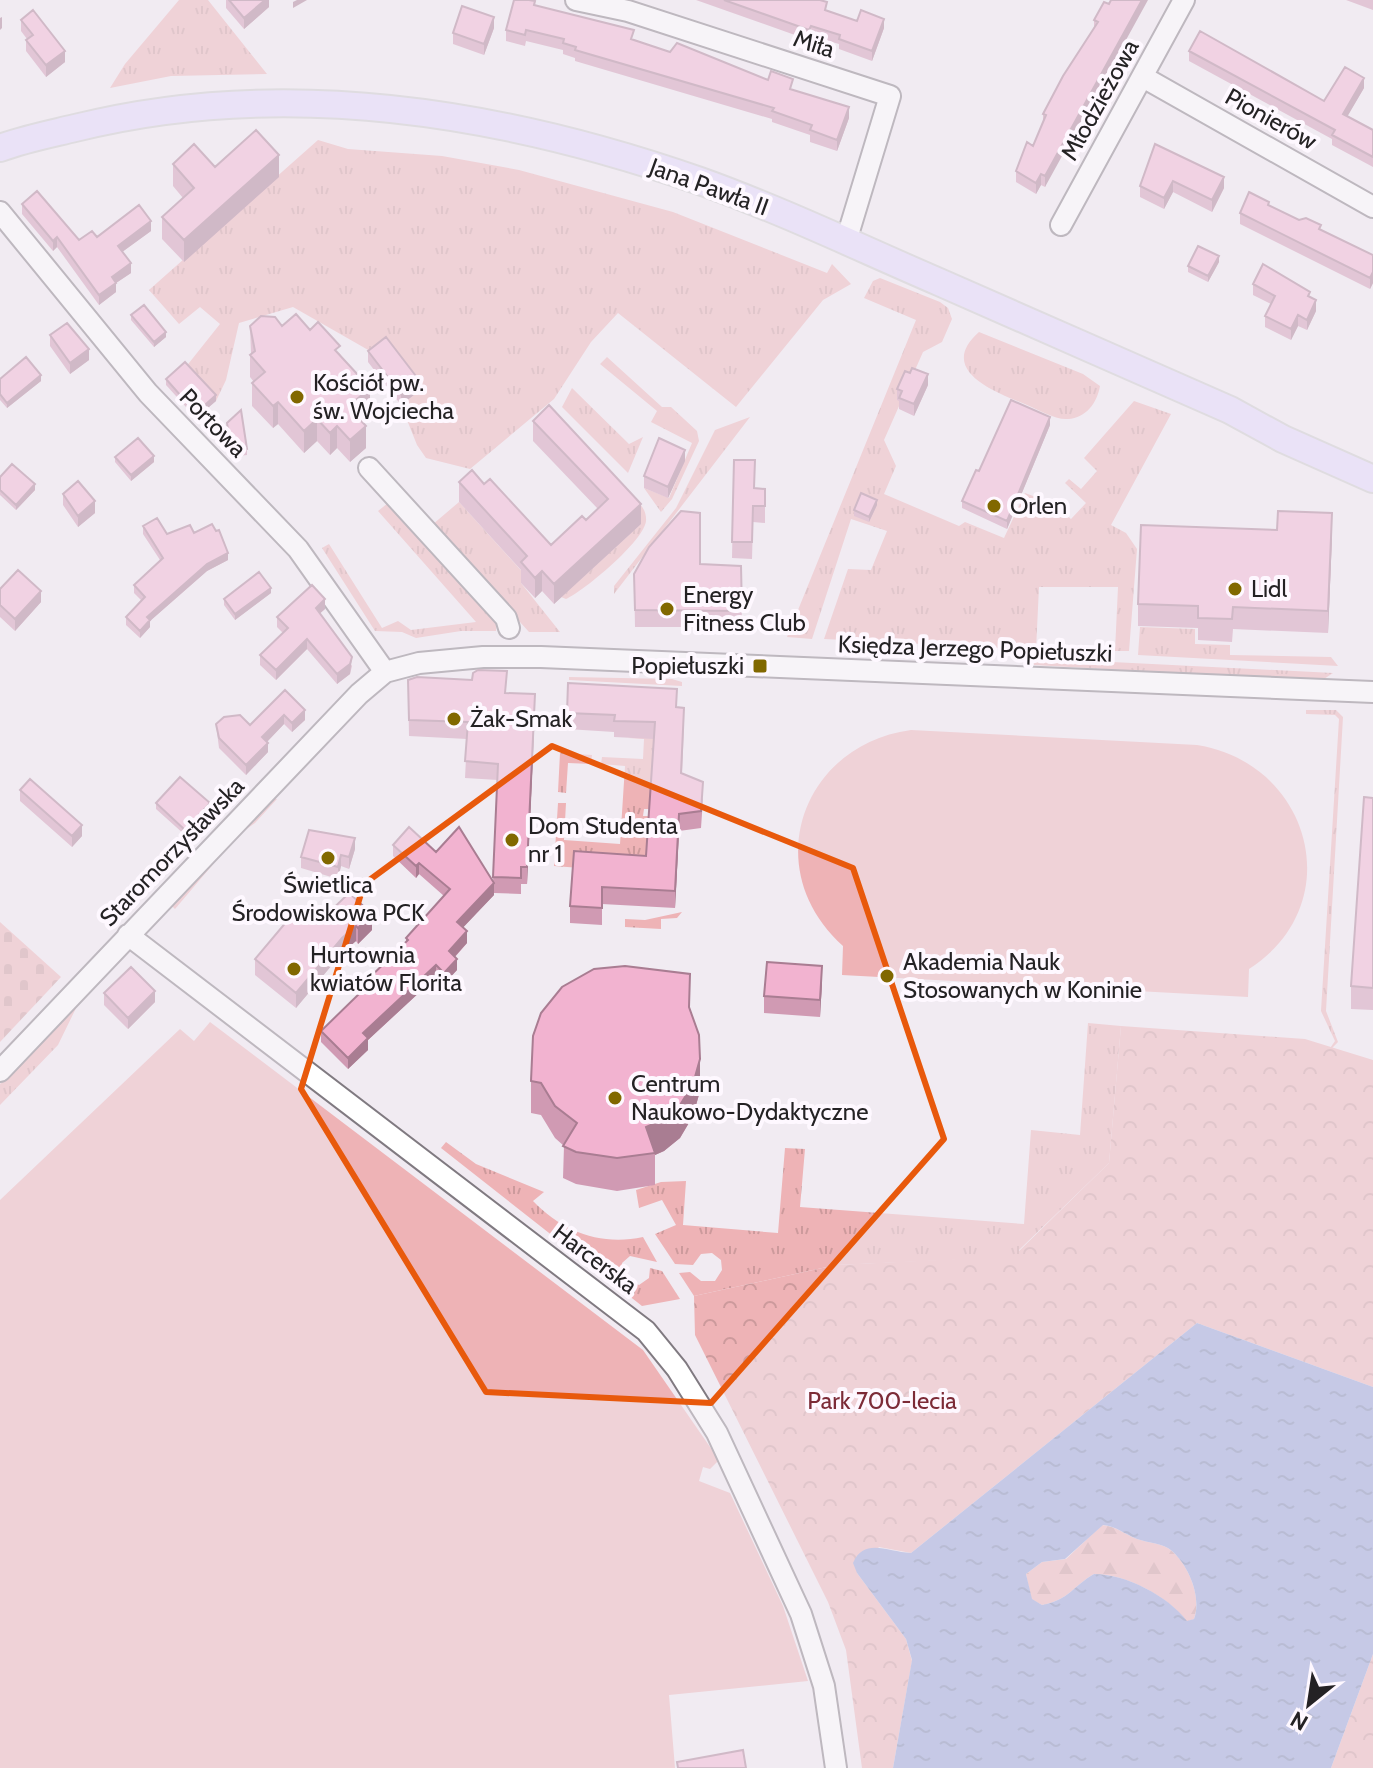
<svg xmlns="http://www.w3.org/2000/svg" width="1373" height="1768" font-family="Cabin,sans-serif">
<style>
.grass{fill:url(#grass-tufts)}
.forest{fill:url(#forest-firs)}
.cemetery{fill:url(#cemetery-stones)}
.park{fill:url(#park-crowns)}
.garden{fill:#eeb3b6}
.water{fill:url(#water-ripples);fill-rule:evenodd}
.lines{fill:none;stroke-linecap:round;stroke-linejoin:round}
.minor-casing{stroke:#807a81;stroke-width:24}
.major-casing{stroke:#cacaca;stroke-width:30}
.minor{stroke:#fff;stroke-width:20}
.major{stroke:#e2d7fd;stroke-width:26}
.wall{fill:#d09ab3}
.shaded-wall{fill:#a97d92}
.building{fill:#f2b3d0;stroke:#a97d92;stroke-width:2}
.marked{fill:none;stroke:#e8590c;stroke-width:6;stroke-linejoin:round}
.poi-dot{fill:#816800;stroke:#fef8ff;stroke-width:3}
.labels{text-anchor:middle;stroke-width:8;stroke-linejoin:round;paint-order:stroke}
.street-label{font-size:24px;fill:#242224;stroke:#fef8ff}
.poi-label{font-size:24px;fill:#242224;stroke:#fef8ff;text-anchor:start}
.park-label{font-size:24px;fill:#7c2b37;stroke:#fef8ff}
</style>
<defs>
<pattern id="grass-tufts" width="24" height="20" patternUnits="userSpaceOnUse" patternTransform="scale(2)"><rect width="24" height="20" fill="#eeb3b6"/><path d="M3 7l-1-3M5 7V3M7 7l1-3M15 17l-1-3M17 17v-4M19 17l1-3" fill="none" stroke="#cc9a9c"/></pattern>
<pattern id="forest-firs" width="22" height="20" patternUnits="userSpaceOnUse" patternTransform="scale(2)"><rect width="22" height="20" fill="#eeb3b6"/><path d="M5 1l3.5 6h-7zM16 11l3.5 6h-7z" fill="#cc9a9c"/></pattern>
<pattern id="cemetery-stones" width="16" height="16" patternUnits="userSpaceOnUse" patternTransform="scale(2)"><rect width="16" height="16" fill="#eeb3b6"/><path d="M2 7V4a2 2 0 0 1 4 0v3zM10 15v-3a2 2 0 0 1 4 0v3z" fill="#cc9a9c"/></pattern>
<pattern id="park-crowns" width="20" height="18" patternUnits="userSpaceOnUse" patternTransform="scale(2)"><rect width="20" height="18" fill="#eeb3b6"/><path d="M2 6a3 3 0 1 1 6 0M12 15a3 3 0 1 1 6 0" fill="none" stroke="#cc9a9c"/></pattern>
<pattern id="water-ripples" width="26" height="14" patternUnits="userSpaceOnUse" patternTransform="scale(2)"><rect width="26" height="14" fill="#92a1d8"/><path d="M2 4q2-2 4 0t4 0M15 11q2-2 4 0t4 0" fill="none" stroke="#7783af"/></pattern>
</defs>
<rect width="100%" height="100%" fill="#f1ebf2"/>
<path class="grass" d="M179,0h29l59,74 -96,2 -61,12 15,-24z
M318,140l30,9 94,7 77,14 154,42 154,61 5,-9 19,20 -28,16 -87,107 -118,-94 -27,29 -37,57 -84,70 -44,-11 -9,-13 -16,-40 18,-14 -42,-36 -84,-48 -54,16 -13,57 -10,21 -31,-33 35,-44 -20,-17 -21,17 -30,-34z
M880,278l60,24 8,6 4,11 -10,23 -19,10 -39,88 12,26 -12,28 75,32 6,-4 39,16 21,-45 27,10 19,16 15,-16 -21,-20 4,-4 12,10 16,-18 -13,-13 50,-57 37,13 -60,111 15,8 11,16 -8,102h-14l3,-64h-79l-3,63 -212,-11 24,-70 23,1 16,-39 -36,-12 -39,120 -25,-2 129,-317 -52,-22 9,-17z
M979,332l104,42 17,12c-3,17 -14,32 -32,33 -13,1 -29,-9 -41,-14 -29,-12 -92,-34 -48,-73z
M607,357l55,50h9l26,24 2,10 -27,58 -11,13 -17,-24 25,10 23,-55 -41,-21 6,-11 -57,-47z
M572,388l57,56 14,-7 -15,36 -66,-66z
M750,417l-136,177v-8l62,-78 39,-78z
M630,496c9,5 17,14 16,25 -2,20 -62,70 -80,78l-5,-2 80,-73z
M459,502l68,75 -6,6 39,49h-31l-97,-107z
M388,503l109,119 -1,9h-35l-45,7 -14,-6 -27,-1 -53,-83 7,-4 53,84 16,-7 13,9 65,-8 -98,-111z
M1140,627l55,2v15l35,1v10l101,2 7,9 -200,-11z
M1032,658l301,15 -12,8 -287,-16z
M569,677l103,2 10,3v4l-113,-6z
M1306,710h30l7,7 -17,294 12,31 -12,12 9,-13 -14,-30 18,-292 -4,-4 -29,-1z
M655,733l-5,76h-6l-1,7h6l-3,57 -92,-7 4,-63h8l-2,37 56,4 5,-78 -24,-2 1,-7 41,2 1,-20 -16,-1z
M560,753l32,2 -1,9 -23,-1 -2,30 -8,-1z
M271,798l6,1 -22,24 -17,12 -63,74 -5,-5z
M682,912l-5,6 -16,1v10l-36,-2v-8l20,1z
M79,1002l-21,43 -58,60v-21z
M1088,1023l33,3 -12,137 -90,87 1,7 -184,8 -142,31 -15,-23 11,-1 11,9h14l7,-11 -1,-10 -9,-7 -11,1 -8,11 -18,-1 -20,-30 21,-9 -14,-25 -23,8 -3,-18 25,-8 25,-1 -3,44 95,8 7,-85 20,1 -5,58 224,17 7,-94 49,5z
M446,1142l30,22 68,28 -11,9c30,31 68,45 110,36l14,25 -27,-6 -8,7v14l17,8 10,-7 1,-10 12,3 18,28 -38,7 -201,-158z"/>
<path class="forest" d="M1102,1525c14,1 22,9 35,14 11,4 26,4 35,12 17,15 30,47 22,68l-7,3c-19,-26 -61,-48 -93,-48 -21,12 -25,26 -52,31l-11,-6 -5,-25 16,-12 24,-3z"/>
<path class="cemetery" d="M0,922l61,55 -61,65z"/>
<path class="park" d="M1121,1026l184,13 68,21v327l-176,-64 -286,230 -32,-6 -22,26 49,66 6,22 -19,107h-31l-16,-118 -18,-48 -133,-267 -1,-39 142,-31 183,-9v-5l90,-88z
M1373,1654v114h-42z"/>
<path class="garden" d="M911,730l286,15c114,18 153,159 52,224l-1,28 -406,-22 1,-29c-85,-76 -42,-201 68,-216z
M210,1022l433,328 76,110 -9,9 -7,-2 -4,14 31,12 53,113 25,75 -139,14 6,73h-675v-568l180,-171 14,12z"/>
<path class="water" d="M1197,1323l176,64v267l-42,114h-438l19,-108 -6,-21 -49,-66 -4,-10c11,-26 35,-11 58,-10zM1103,1525c13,1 21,9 34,14 11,4 26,4 35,12 17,15 30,47 22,68l-7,2c-19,-25 -61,-47 -93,-47 -21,12 -25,26 -52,31l-10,-6 -6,-25 16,-12 23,-3z"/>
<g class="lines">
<g class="minor-casing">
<path id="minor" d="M576,0l52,11 262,85 -44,145
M1143,77l230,130
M0,212l148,181 150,156 87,123
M1061,225l123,-225
M369,468l137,150 3,10
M128,935l518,396 31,38 40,64 84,181 23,72 12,82
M0,1071l359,-377 26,-22 34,-9 64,-6h58l832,35"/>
</g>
<g class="major-casing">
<path id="major" d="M0,148c24,-9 50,-14 75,-20 209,-52 424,-17 625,53 81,29 160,67 239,101 97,43 194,85 291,128l53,29 90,40"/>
</g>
<use href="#minor" class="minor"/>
<use href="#major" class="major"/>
</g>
<path class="wall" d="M226,0h43v7l-25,22 -18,-21z
M696,0h124l7,11 30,10 27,7 -12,33 -33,-12v-5l-28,-8 -2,4z
M1346,0h27v10z
M1109,4l-64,183 -4,-2 -5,9 -20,-12v-11l17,-25 10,-24v-8l51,-86v-8z
M535,5l135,47 123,38 56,28 -12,33 -27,-9v-7l-38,-13v-3l-197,-58v-3l-12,-4v-4l-37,-9 -1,5 -19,-5v-11z
M21,20l44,42 -19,15 -20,-26v-11l1,-1 -6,-8z
M494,28l-10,27 -31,-11v-11z
M1189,51l135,50 40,-13 -17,28 26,14v37l-41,-22v-6l-143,-78z
M1155,144l69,44 -12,24 -39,-20 -9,17 -24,-12v-11z
M173,164l42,3 64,10 -95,85 -22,-23v-22l21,-19 -10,-12z
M22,204l57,36 72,-9 -29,21 9,21 -15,10v9l-17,13 -42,-58 -4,4 -31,-37z
M1269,206l104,49v28l-3,6 -130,-65v-11z
M1219,262l-11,20 -20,-10v-6z
M1253,284l57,13 6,14 -9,19 -9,-4 -7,14 -26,-13v-11l6,-12 -18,-9z
M131,315l35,22 -12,10 -23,-27z
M250,326h32l28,4 30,24 30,56 -10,8 6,30 -16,14 -13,-14 -7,7 -13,-14 -13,12 -26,-29 -5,4 -21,-22v-23l2,-1 -4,-5v-22l1,-1z
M50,335l39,25 -19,14 -20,-28z
M368,351l51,40 -18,14 -33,-43z
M0,379l41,2 -34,27 -7,-8z
M166,379l50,22 -20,17 -30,-33z
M928,385l-14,31 -15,-7v-8l-2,-1v-11z
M533,421l108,103 -87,80 -12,-13 -7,7 -14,-15v-13l-62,-68v-20l25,2 67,61 35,-25 12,-11 -65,-68z
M227,423l20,26v6l-16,2z
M1050,425l-43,104 -45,-21v-7l17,-30z
M115,457l39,5 -23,19 -16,-19z
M734,460l21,28 10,1v34l-12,-1 -1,37 -20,-1z
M685,461l-17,37 -24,-10v-12z
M0,477l35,13 -19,20 -16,-15z
M63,494l32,19 -17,14 -15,-22z
M877,505l-8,17 -15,-6v-6z
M143,526l24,8 27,-1 34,27 -21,11 -57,50v6l-10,11 -14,-13v-8l15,-17 -7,-7v-8l26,-25 -17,-26z
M1332,536l-4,97 -95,-4 -1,13 -34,-2v-12l-60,-2v-22z
M700,564l41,2 1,61h-107l-1,-53z
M0,589l41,13 -26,29 -15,-14z
M271,593l-36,27 -11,-15v-6z
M325,609l-5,4 32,53 -2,8 -13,10 -30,-35 -31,31 -16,-15v-10l23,-22 -6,-6v-10z
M408,680h64l34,13 29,18 -8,173h-6v10l-27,-1v2l-31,32 4,16 -12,14 2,13 -13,14 -8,-7 -68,63v10l-20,19 -27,-27v-11l37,-36v-6l48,-46v-5l38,-42 -25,-22 -3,4 -23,-22v-11l43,7 57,30 5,-102 -33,-2 2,-39 -58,-3z
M285,690l20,30 -13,12 -8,-8 -17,18 1,10 -22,23 -27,-27 -3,-24 34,1z
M677,707l7,18 -2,49 21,25 -2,29 -22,3 -4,77 -73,-4v21l-32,-2v-17l76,-50 8,-117 -40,-2v-5l-47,-3v-16z
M20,790l62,46 -10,11 -52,-46z
M1373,798v212l-22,-1v-23z
M156,803l54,6 -25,26 -29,-26z
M355,849l-6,20 -8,-3 -3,13 -37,-11v-11z
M349,893l23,37 -14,14 -2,-3 -14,12 -46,55 -41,-33v-16l62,-35z
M822,982l-2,35 -56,-4v-17z
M104,993l51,9 -27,27 -24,-24z
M690,1010l10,81 -7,25 -13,22 -16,13 -9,4v30l-38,6 -41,-7 -13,-6 1,-32 -9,-8 -14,-23 -10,-2v-32z"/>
<path class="shaded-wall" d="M265,0h4v7l-25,22v-11z
M297,0h10l-14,8v-6z
M1142,0h6l-103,187v-11z
M2,17v11l-2,2v-12z
M494,17v11l-10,27v-11z
M884,19v9l-12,33v-10z
M65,51v11l-19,15v-12z
M1364,78v10l-21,36v-10z
M849,107v11l-12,33v-11z
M279,155v22l-95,85v-22z
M1041,174v11l-5,9v-11z
M1224,177v11l-12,24v-12z
M1173,181v11l-9,17v-11z
M151,221v10l-33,24v-9z
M57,237v10l-4,4v-10z
M1219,256v6l-11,20v-6z
M131,263v10l-15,10v9l-17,13v-10l13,-18z
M1373,272v11l-3,6v-11z
M1316,300v11l-9,19v-10z
M1298,315v11l-7,14v-11z
M166,332v5l-12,10v-5z
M89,349v11l-19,14v-11z
M928,374v11l-14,31v-12z
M41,375v6l-34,27v-5z
M419,380v11l-18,14v-11z
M370,388v22l-10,8v10l-7,-16 3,-12z
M216,395v6l-20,17v-5z
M278,402v22l-5,4v-22z
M1050,417v8l-43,104v-8z
M317,419v22l-13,12v-22z
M337,426v22l-7,7v-22z
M366,426v22l-16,14v-22z
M685,450v11l-17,37v-11z
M154,456v6l-23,19v-6z
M35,484v6l-19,20v-5z
M877,500v5l-8,17v-5z
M95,501v12l-17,14v-11z
M641,504v20l-87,80v-20z
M1332,513v23l-4,97v-22z
M228,553v7l-21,11 -57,50v6l-10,11v-7l7,-14 60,-53z
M542,571v20l-7,7v-20z
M271,588v5l-36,27v-6z
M41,591v11l-26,29v-12z
M325,599v10l-9,8v-9z
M307,639v10l-31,31v-10z
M352,657l-2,17 -13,10v-10z
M535,694v17l-8,173v-17z
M305,710v10l-13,12v-9z
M284,715v9l-22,23v-10z
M268,743v9l-22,23v-10z
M210,803v6l-25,26v-5z
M679,814v17l-4,77v-17z
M82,825v11l-10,11v-11z
M355,838v11l-6,20v-12z
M341,855v11l-3,13v-12z
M419,863v11l-3,4v-12z
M494,883v12l-37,39v-12z
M372,914v16l-14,14v-16z
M356,926v15l-14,12 -46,55v-15l46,-55z
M467,931v12l-18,20v-12z
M457,959v11l-13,14v-11z
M436,965v12l-68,63v10l-20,19v-11l15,-25z
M822,966v16l-2,35v-17z
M155,991v11l-27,27v-11z
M700,1059v32l-7,25 -13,22 -16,13 -9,4 -9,-28z"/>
<path class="building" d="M229,0h36l-21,18z
M514,0h15l6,1 -1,4 100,25 -3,9 39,13 7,-9 91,37 3,-9 22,8 -3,10 59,18 -12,33 -27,-10 2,-5 -40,-14 2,-3 -199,-58 1,-3 -13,-4 1,-4 -38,-9 -1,5 -19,-5z
M724,0h96l7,2 -2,8 32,11 4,-11 23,9 -12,32 -33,-12 1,-4 -29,-9 -2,4z
M1111,0h31l-97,176 -4,-2 -5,9 -20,-12 11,-29 6,4 13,-31 -3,-1 20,-38 35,-54 -4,-2 10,-18 5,2z
M462,6l32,11 -10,27 -31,-11z
M33,10l32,41 -19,14 -20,-25 7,-5 -12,-15z
M1200,31l124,70 21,-34 19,11 -21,36 30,16v27l-41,-22 3,-5 -146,-79z
M256,130l23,25 -95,85 -22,-23 32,-29 -21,-24 21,-20 21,23z
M1155,144l69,33 -12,23 -39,-19 -9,17 -24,-12z
M37,191l42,49 13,-9 5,6 42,-32 12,16 -33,25 13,17 -19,14 4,6 -17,12 -42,-58 -4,4 -31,-37z
M1249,192l20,10 -1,3 31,15 7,-2 15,7 -2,4 54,26v17l-3,6 -130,-65z
M1198,246l21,10 -11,20 -20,-10z
M1263,264l47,28 -2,4 8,4 -9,20 -9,-5 -7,14 -26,-13 10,-20 -22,-12z
M144,305l22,27 -12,10 -23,-27z
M296,314l14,16 8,-8 22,24 -5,4 35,38 -14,12 4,6 -7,6 13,14 -16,14 -13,-14 -7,7 -13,-14 -13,12 -26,-29 -5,4 -21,-23 13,-11 -15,-17 5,-4 -5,-25 11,-10 14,1 7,9z
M67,323l22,26 -19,14 -20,-28z
M386,337l33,43 -18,14 -33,-43z
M26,357l15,18 -34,28 -7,-9v-15z
M185,362l31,33 -20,18 -30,-34z
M912,368l16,6 -14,30 -15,-6 3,-7 -5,-2 8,-18 5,2z
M1011,400l39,17 -43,104 -45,-20 14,-31 3,1z
M549,405l92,99 -87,80 -12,-13 -7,7 -14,-16 6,-6 -68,-74 13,-12 12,14 6,-5 61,66 31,-29 4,4 22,-21 -75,-78z
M241,410l6,39 -16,2 -4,-28z
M138,438l16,18 -23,19 -16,-18z
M659,438l26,12 -17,37 -24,-11z
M734,460h21l-1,28 11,1v17h-12l-1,36h-20z
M12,464l23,20 -19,21 -16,-15v-13z
M78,481l17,20 -17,15 -15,-22z
M861,493l16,7 -8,17 -15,-7z
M681,511l19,2v51l41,2 1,45 -107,-1 -1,-36 15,-27z
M1278,511l54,2 -4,98 -95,-4 -1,12 -34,-1v-12l-60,-2 3,-79 136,5z
M157,518l10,16 23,-9 4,8 18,-9 4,7 3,-1 9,23 -21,11 -60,53 3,3 -10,11 -14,-14 19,-20 -11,-12 29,-27 -20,-32z
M18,570l23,21 -26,28 -15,-14v-16z
M259,572l12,16 -36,26 -11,-15z
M312,585l13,14 -9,9 36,49 -2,7 -13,10 -30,-35 -31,31 -16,-15 28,-27 -11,-11z
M478,670l29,1 -2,22 30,1 -8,173h-6v11l-28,-1 5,-113 -33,-3 3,-39 -59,-2 -1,-40 9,-3 55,3 1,-7z
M568,683l109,6 -1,18 8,1 -3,65 22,9 -2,29 -22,3 -4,77 -73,-4v21l-32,-2 4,-55 72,5 9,-134 -41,-1 1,-6 -48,-2z
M285,690l20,20 -13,13 -8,-8 -22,22 6,6 -22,22 -27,-27 -3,-14 8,-7 16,-2 10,10z
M180,777l30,26 -25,27 -29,-27z
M30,779l52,46 -10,11 -52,-46z
M1364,797l9,1v190l-22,-2z
M409,827l27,25 23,-25 35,56 -37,39 10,9 -18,20 8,8 -13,14 -8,-8 -73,68 5,5 -20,20 -27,-27 40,-39 -3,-3 50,-49 -2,-2 44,-49 -31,-26 -3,3 -23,-21z
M309,830l46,8 -6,19 -8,-2 -3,12 -37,-10z
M349,893l23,21 -14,14 -2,-2 -14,12 -46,55 -41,-34 43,-51 19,16z
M767,962l55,4 -2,34 -56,-4z
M625,966l65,8 -1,33 10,28 1,24 -7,25 -13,21 -16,14 -18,8 9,26 -38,5 -41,-6 -13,-6 14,-23 -22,-17 -14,-23 -10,-2 2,-45 8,-23 21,-26 32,-18z
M131,967l24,24 -27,27 -24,-25z
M743,1750l3,18h-68l-1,-6z"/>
<path d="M0 0H1373V1768H0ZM552,746l301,122 91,271 -233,264 -225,-11 -185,-303 63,-205z" fill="#f1ebf2" fill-opacity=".55" fill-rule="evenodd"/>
<path class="marked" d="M552,746l301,122 91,271 -233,264 -225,-11 -185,-303 63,-205z"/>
<g class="poi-dot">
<circle cx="297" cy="397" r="8"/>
<circle cx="994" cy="506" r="8"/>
<circle cx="1235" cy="589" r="8"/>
<circle cx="667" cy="609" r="8"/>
<rect x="752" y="658" width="16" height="16" rx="4"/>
<circle cx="454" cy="719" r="8"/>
<circle cx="512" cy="840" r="8"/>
<circle cx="328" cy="858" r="8"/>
<circle cx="294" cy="969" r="8"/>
<circle cx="887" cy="976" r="8"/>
<circle cx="615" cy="1098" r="8"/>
</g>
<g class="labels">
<g class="street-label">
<text transform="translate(814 44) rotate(18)" y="8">Miła</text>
<text transform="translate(1100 100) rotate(-61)" y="8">Młodzieżowa</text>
<text transform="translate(1271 119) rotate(29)" y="8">Pionierów</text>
<text transform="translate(709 187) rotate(20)" y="8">Jana Pawła II</text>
<text transform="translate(213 423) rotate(46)" y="8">Portowa</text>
<text transform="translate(975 649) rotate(2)" y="8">Księdza Jerzego Popiełuszki</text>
<text transform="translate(172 852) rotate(-46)" y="8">Staromorzysławska</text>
<text transform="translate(595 1259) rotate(37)" y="8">Harcerska</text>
</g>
<g class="poi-label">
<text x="313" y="391">Kościół pw.<tspan x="313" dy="28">św. Wojciecha</tspan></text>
<text x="1010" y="514">Orlen</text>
<text x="1251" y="597">Lidl</text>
<text x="683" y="603">Energy<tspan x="683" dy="28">Fitness Club</tspan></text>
<text x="744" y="674" text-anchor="end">Popiełuszki</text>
<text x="470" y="727">Żak-Smak</text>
<text x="528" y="834">Dom Studenta<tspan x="528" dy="28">nr 1</tspan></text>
<text x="328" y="893" text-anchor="middle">Świetlica<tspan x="328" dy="28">Środowiskowa PCK</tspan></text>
<text x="310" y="963">Hurtownia<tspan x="310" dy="28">kwiatów Florita</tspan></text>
<text x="903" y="970">Akademia Nauk<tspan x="903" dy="28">Stosowanych w Koninie</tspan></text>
<text x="631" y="1092">Centrum<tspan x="631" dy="28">Naukowo-Dydaktyczne</tspan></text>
</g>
<g class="park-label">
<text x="882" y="1409">Park 700-lecia</text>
</g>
</g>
<g transform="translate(1309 1704) rotate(210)" stroke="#fef8ff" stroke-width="6" paint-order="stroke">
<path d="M0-6L14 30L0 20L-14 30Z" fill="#242224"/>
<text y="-12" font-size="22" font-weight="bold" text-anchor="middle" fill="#242224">N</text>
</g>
</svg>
